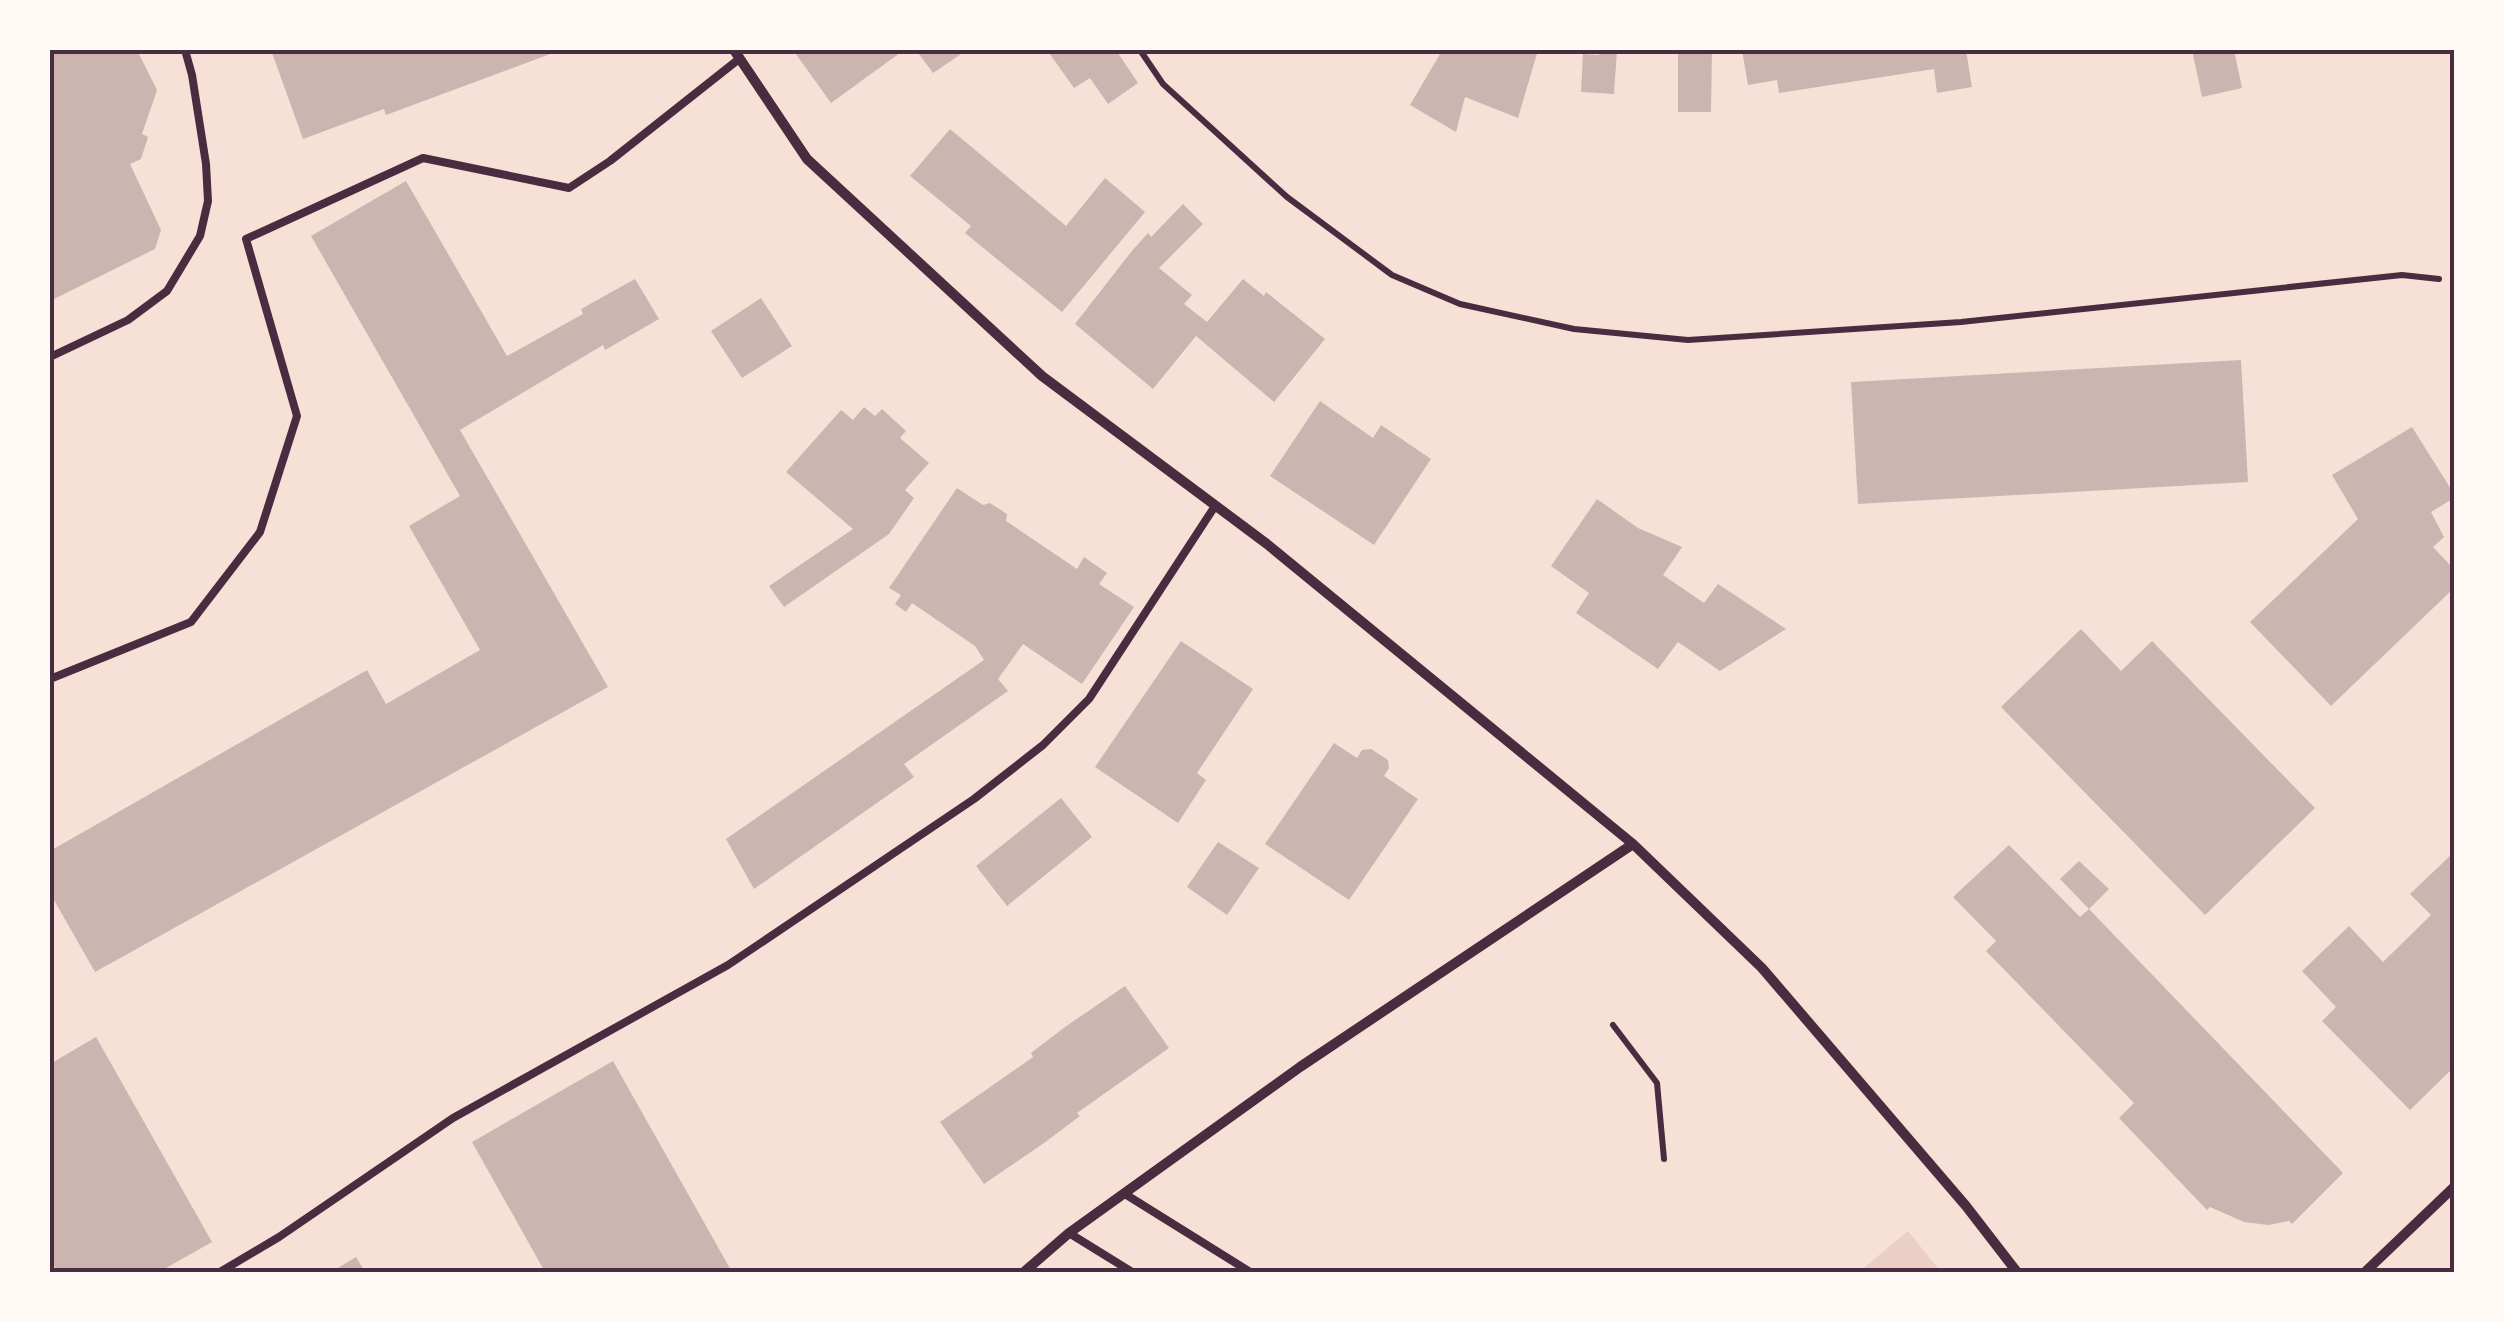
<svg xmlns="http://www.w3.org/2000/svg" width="2504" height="1322" font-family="'Archivo Narrow',sans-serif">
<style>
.green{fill:#ebcfc5}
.building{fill:#ccb4b1}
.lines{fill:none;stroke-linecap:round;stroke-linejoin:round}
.path{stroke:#4a2c40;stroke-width:6}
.service{stroke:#4a2c40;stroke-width:8}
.minor{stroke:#4a2c40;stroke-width:10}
.neatline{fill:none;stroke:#4a2c40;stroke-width:4}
</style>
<rect width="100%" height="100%" fill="#f7e1d7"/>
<path class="green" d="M1908,1231l33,41h-82z"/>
<path class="building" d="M50,50h87l20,40 -15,44 6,3 -7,22 -11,5 31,66 -6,19 -105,52z
M271,50h290l-175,65 -2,-6 -81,30z
M793,50h111l-73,53z
M916,50h51l-34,23z
M1047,50h69l22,33 -30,21 -18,-26 -16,10z
M1433,50h105l-20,68 -53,-21 -9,35 -46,-27 30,-51z
M1599,50h18l-3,44 -33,-2 2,-38 16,1z
M1678,50h34l-1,62h-33z
M1742,50h224l6,37 -35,6 -3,-24 -155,24 -2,-13 -29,5z
M2192,50h42l8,38 -40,9z
M950,129l116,97 39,-48 40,34 -83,100 -97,-79 6,-7 -61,-50z
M406,181l101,175 76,-42 -2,-5 54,-30 24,40 -54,31 -2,-5 -143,85 148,257 -513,285 -45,-79v-42l317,-181 19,34 94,-54 -71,-124 51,-30 -149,-260z
M1183,204l20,20 -44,44 33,27 -8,9 23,18 36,-43 21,17 2,-4 59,47 -51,63 -78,-66 -43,53 -78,-65 56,-72 17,-19 3,4z
M761,298l31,48 -50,32 -31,-47z
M2241,360l7,122 -390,22 -7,-122z
M1320,401l53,37 8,-13 50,34 -57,86 -104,-69z
M864,407l11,9 7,-7 24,22 -6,7 29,25 -24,27 9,8 -25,36 -105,73 -15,-21 84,-57 -67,-57 55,-62 12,10z
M2412,427l42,67v4l-23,14 13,25 -11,10 21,22v19l-123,118 -81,-84 108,-103 -26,-44z
M957,488l26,17 7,-2 17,11 -1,7 71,48 7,-12 23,16 -8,11 35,23 -52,77 -59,-40 -25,35 10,12 -104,73 10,13 -160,112 -28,-50 258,-179 -9,-14 -63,-43 -6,9 -11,-8 6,-9 -12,-7z
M1597,499l41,29 44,19 -19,28 41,28 14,-19 68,45 -66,42 -42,-29 -20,27 -82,-56 13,-20 -38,-27z
M2081,629l40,42 31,-30 163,167 -110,107 -204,-208z
M1181,641l72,48 -56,84 9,7 -28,43 -83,-56z
M1334,743l23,15 5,-8 9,-1 17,11 1,8 -5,8 34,23 -69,101 -84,-56z
M1061,798l31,39 -85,69 -31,-40z
M1218,842l41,26 -32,47 -40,-28z
M2009,845l71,72 9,-8 254,264 -51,51 -3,-3 -21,4 -24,-3 -34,-15 -3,3 -88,-92 15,-15 -148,-152 10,-10 -43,-44z
M2454,852v215l-44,43 -88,-89 14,-14 -34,-36 47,-45 34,36 48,-47 -21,-21z
M2079,861l30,28 -20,20 -29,-30z
M1125,986l44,62 -92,65 3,3 -36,27 -60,41 -44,-62 93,-65 -2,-4 34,-26z
M96,1037l116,205 -53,30h-101l-8,-13v-195z
M613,1061l119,211h-187l-73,-130z
M356,1257l9,15h-34z"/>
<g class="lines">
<path class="path" d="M1140,50l23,34 124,113 105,78 68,29 114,25 114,11 273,-18 441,-47 37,4
M1613,1025l44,58 7,76"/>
<path class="service" d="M50,357l78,-37 39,-29 33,-55 8,-35 -2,-37 -14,-89 -7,-25
M50,679l141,-57 69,-90 37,-116 -51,-177 177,-81 146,30 41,-27 129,-102
M1125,1194l125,78
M1069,1233l63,39
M220,1272l59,-35 174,-119 275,-153 246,-166 69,-54 46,-46 126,-193"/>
<path class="minor" d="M734,50l73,109 235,217 225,168 366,300 129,124 204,238 51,66
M1024,1272l45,-39 231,-166 333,-223
M2365,1272l89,-85"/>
</g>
<rect width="2504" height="1322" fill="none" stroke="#fffaf5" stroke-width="105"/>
<rect x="52" y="52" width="2400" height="1218" class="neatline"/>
</svg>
